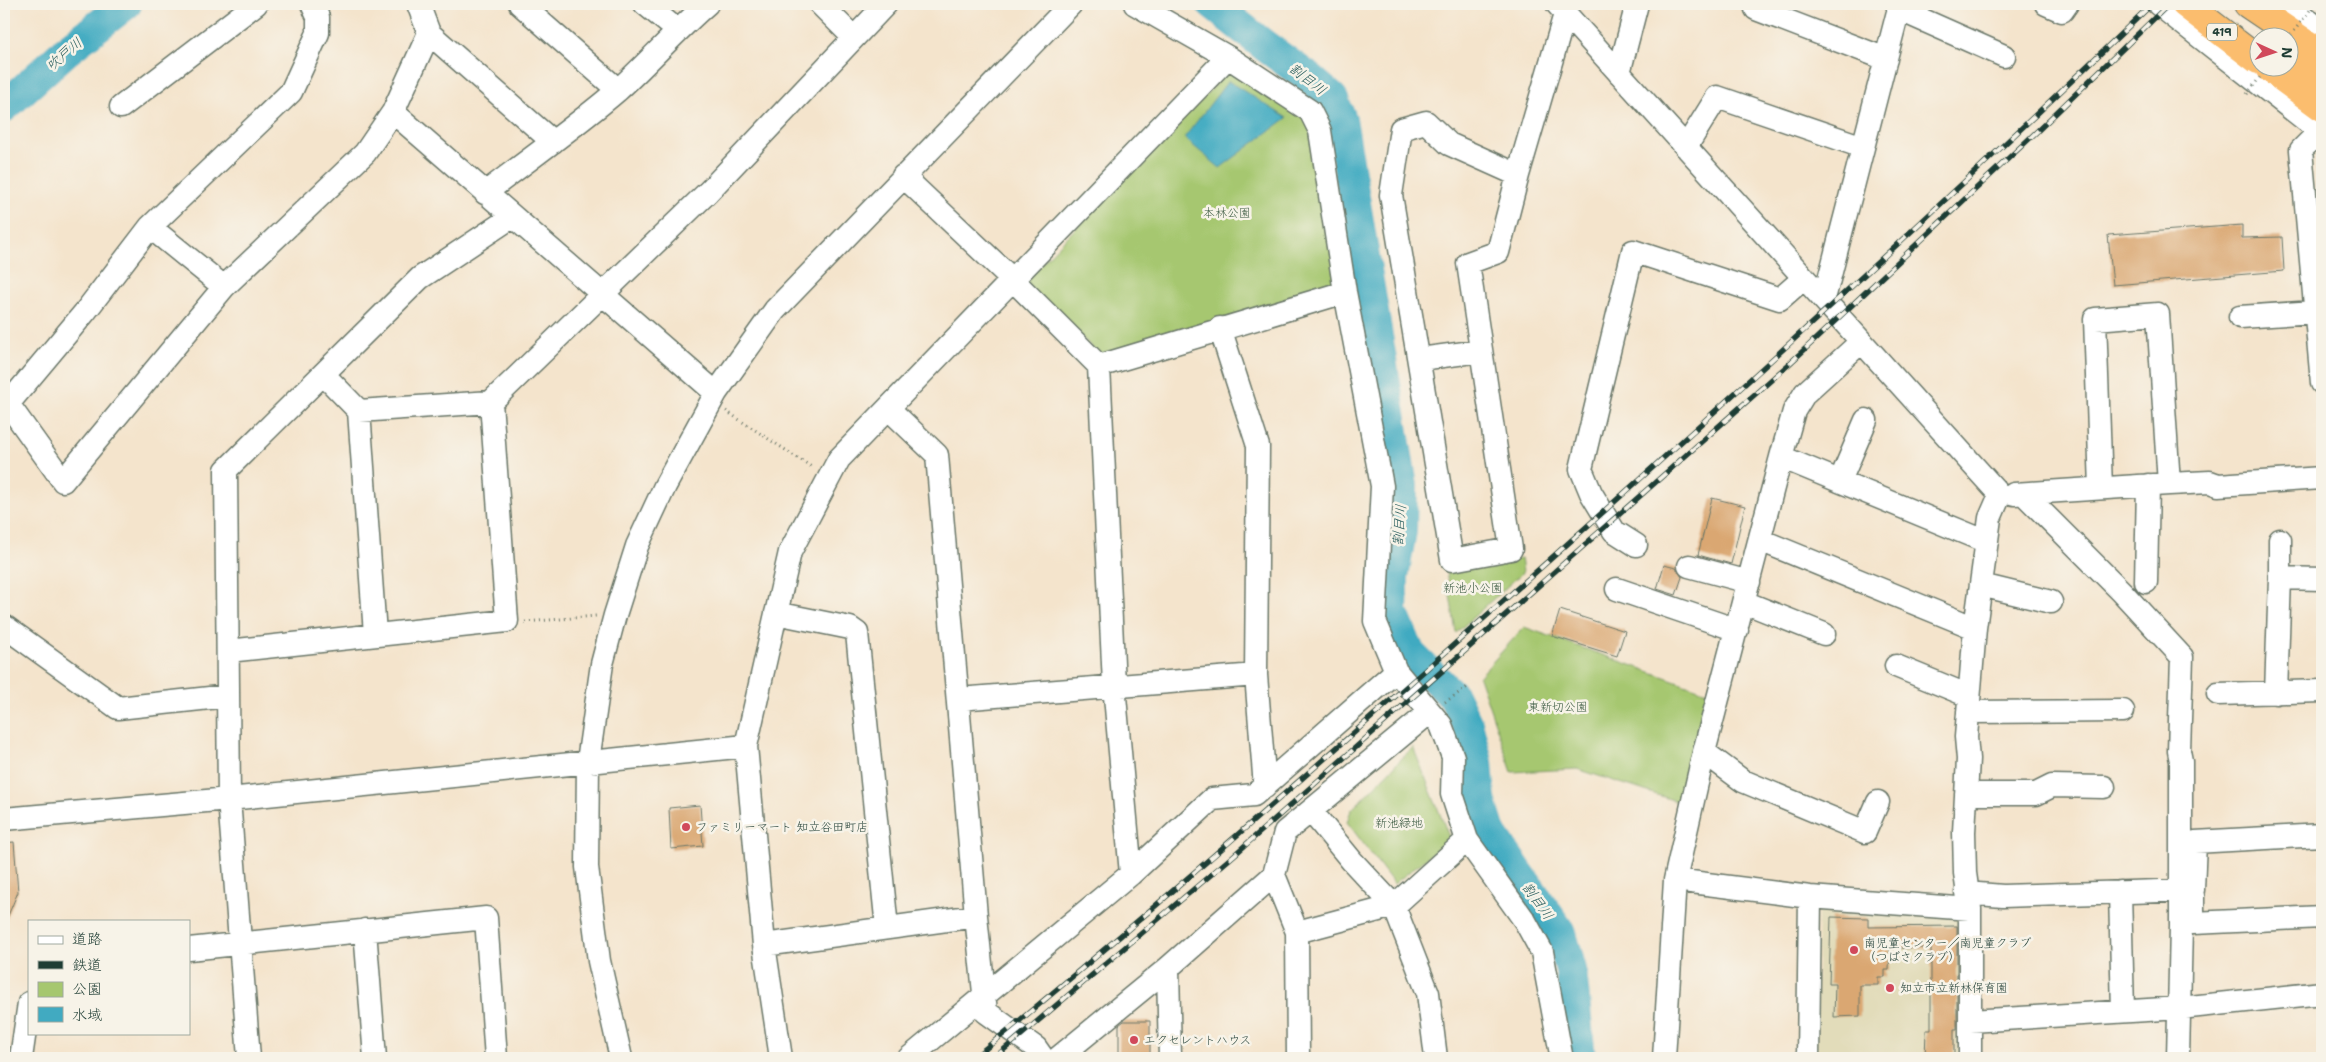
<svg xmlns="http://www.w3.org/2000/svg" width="2326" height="1062" font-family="'Shantell Sans','Klee One',sans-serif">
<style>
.built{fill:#e2dcba}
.green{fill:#a6c76f;stroke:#628252}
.water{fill:#41aac1;stroke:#30747a}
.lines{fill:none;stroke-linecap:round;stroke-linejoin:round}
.river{stroke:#41aac1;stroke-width:32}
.building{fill:#daa772}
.minor-casing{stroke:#6a7769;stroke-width:25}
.highway-casing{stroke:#6a7769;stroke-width:30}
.path{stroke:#6a7769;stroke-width:3;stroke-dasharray:1 4;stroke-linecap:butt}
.minor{stroke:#fff;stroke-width:22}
.highway{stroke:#fbbd6e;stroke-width:28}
.rail-casing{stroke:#1f3d34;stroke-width:5.5}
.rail{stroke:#f7f3e8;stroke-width:4;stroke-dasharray:11;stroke-linecap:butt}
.path-bridge{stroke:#6a7769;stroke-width:3;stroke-dasharray:1 4;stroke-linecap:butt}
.poi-dot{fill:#d1495b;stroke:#f7f3e8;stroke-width:2}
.labels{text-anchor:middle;stroke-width:5;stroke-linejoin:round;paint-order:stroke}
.shield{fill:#f7f3e8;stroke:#60746a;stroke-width:1}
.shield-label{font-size:11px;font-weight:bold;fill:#1f3d34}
.park-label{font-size:12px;fill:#3a5940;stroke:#f7f3e8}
.poi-label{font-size:12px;fill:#1f3d34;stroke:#f7f3e8;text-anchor:start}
.water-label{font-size:14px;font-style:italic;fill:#295e5e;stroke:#f7f3e8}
</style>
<rect width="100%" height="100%" fill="#f7f3e8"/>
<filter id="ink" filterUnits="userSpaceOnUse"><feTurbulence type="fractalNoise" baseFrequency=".02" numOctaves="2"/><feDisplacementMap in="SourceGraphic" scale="10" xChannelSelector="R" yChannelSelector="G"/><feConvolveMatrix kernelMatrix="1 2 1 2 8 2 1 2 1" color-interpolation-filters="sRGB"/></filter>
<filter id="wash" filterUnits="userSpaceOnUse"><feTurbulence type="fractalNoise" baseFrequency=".0096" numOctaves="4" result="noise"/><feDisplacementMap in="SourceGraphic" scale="20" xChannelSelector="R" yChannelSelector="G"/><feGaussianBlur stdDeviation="1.12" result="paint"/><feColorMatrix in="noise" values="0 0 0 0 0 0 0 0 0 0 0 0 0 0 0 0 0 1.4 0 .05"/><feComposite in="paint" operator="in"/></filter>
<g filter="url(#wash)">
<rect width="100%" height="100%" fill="#f4e4cc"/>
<path class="built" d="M1818,907l144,11 1,140h-147z"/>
<path class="green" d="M1233,70l69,46 9,11 26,149 -6,11 -223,67h-9l-71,-68v-9l199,-204z
M1521,558l2,14 -67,61 -10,-63z
M1524,627l183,65 -28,110 -102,-33 -65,3 -33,-95z
M1413,747l37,92 -56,45 -47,-62 4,-12z"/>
<path class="water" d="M1228,81l59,37 -67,50 -36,-30z"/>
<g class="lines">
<path class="river" d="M1212,4l53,42 44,32 23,20 9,21 61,367 -1,45 -8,45 -1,36 18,42 44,43 14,30 9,35 3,38 10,32 71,102 10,36 9,88
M4,107l62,-56 60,-47"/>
</g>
<g id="blocks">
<path class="building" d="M2242,225v13l40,-1 2,34 -171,14 -5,-50z
M1712,498l33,8 -14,58 -33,-9z
M1664,565l12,3 6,9 -6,18 -19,-6z
M1560,610l65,21 -8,25 -65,-20z
M700,805l3,41 -32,3 -2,-41z
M14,842l4,50 -14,33v-82z
M1831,917l37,1v9l89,-1v103h-3v29h-29l1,-28h5v-82h-41l-1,22h-4v7h-7v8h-18v31l-26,1 1,-33h-6z
M1124,1021h26v37h-31v-33z"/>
</g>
</g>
<g filter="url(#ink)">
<use href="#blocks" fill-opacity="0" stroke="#6a7769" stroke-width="1"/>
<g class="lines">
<g class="minor-casing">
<path id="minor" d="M312,4l6,13v16l-27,59 -141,135 -65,85 -77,92 55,77 161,-194 141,-134 28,-41 36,-79
M418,4l11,29 124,109
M520,4l98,86
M645,4l32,26
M820,4l33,33
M1135,4l93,53 82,54 10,20 25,161 37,194 -7,135 21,50 45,54 12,32 -1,37 15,46 58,81 17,31 19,102 -1,4
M1557,4l443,491
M2046,4l16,7 5,-7
M2158,4l164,129
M2287,4l35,27
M1756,9l130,50
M1898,9l106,47
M1619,73l18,-69
M121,107l135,-103
M393,112l323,281
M2320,131l-19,19 21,233
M1686,147l31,-50 146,50
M1518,175l-69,-31 -23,-22 -25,7 -10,66 61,365 59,-11 -43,-286 30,-11 20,-77 47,-161
M903,176l110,104 86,86 15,319 17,189
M485,193c44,-34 90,-66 132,-102 31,-28 59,-60 90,-87
M150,227l74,60
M1824,299l76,-295
M2240,317l75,-5
M1420,359l60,-8
M1099,366l246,-74
M324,375l35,36 16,223
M889,409l48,46 39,461 10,96 50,36 7,10
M359,411l132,-9
M1781,457l206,85
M1840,481l26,-61
M2101,488l-6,-169 63,-5 11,170
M2014,494l155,-10 41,-2 8,3 104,-7
M2024,494l97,97 61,66 -3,94 2,10v165l-3,132
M1760,540l215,88
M1636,545l-22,-14 -23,-38 -10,-24 52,-218 147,48 24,-21
M1689,566l60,16
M2280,578v-38
M2146,582l2,-97
M1981,585l70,17
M1617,589l120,41
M1744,602l80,32
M776,613l74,15 7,5 30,295
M4,626l114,82 110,-12
M228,651l279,-30 -16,-219 217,-210 178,-188
M1896,666l73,30
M1256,675l9,112
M2276,693l4,-115 42,1
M2218,694l104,-3
M959,699l297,-24 2,-229 -38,-118
M1968,712l155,-1
M1704,752l39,29 122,51 13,-30
M1966,794h70l16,-8 52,1
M1311,811l41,50 42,45 34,87 8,65
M4,819l225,-20 517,-53
M1274,875l11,-43 145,-120
M1675,880l135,17 160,12
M2120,892l3,119
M1966,893l37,3 190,-6 2,-48 127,-7
M2193,896v27l129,-6
M365,930l10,128
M1297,932l97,-26 73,-66
M764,945l212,-29
M189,949l297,-31 10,140
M1168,968l2,90
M1970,1021l210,-13 142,-15
M21,1058l8,-55
M249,1058l-20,-259 -3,-329 194,-192 92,-61
M621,1058l-22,-97 -12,-94 1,-106 14,-97 13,-49 22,-69 28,-60 51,-93 59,-83 296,-306
M781,1058l-17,-113 -18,-199 44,-194 49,-93 389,-402
M909,1058l222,-184 81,-75 42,-4 142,-124
M1058,1058l110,-90 106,-93 23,57 1,126
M1664,1058l11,-178 29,-128 77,-295 13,-46 11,-18 56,-51
M1808,1058l2,-161
M1970,1058v-149l-5,-36 -1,-41 4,-73 -2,-22 9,-109 15,-110 10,-23"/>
</g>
<g class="highway-casing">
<path id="highway" d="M2185,4l73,56
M2248,4l74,50
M2288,50l34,27
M2269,68l53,39"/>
</g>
<path class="path" d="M726,411l87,57
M525,622l71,-6
M1445,702l24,-16"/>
<use href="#minor" class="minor"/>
<use href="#highway" class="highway"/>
<g class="rail-casing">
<path id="rail" d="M974,1058c156,-127 307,-261 458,-394 244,-215 485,-434 720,-660
M994,1058l239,-202 555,-491 241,-226 140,-135"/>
</g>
<use href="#rail" class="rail"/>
<path class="path-bridge" d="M2288,39l22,-29
M2247,94l20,-26"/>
</g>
</g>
<g class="poi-dot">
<circle cx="686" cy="827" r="5"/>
<circle cx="1854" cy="950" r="5"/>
<circle cx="1890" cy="988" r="5"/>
<circle cx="1134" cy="1040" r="5"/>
</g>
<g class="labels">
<rect class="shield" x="2207" y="23.5" width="30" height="17" rx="4"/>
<g class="shield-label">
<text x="2222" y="36">419</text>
</g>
<g class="park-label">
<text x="1227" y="217">本林公園</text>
<text x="1473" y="592">新池小公園</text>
<text x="1558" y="711">東新切公園</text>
<text x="1399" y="827">新池緑地</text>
</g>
<g class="poi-label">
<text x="696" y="831">ファミリーマート 知立谷田町店</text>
<text x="1864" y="947">南児童センター／南児童クラブ<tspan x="1864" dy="14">（つばさクラブ）</tspan></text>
<text x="1900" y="992">知立市立新林保育園</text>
<text x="1144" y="1044">エクセレントハウス</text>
</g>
<g class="water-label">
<text transform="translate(64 54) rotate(-40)" y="5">吹戸川</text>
<text transform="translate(1308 79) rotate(38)" y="5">割目川</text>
<text transform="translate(1399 525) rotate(-85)" y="5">割目川</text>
<text transform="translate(1538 901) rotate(55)" y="5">割目川</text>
</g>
</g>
<rect width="2326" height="1062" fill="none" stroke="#f7f3e8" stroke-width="20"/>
<rect x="28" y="920" width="162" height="115" fill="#f7f3e8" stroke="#a1aaa0"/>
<rect x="38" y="936" width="25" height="8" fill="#ffffff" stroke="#a1aaa0"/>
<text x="72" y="944" font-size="15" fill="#1f3d34">道路</text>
<rect x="38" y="961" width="25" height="8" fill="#1f3d34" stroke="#a1aaa0"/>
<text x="72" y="970" font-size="15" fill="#1f3d34">鉄道</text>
<rect x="38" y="982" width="25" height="15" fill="#a6c76f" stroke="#a1aaa0"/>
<text x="72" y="994" font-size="15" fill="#1f3d34">公園</text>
<rect x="38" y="1007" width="25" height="15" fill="#41aac1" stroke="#a1aaa0"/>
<text x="72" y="1020" font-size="15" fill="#1f3d34">水域</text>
<g transform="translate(2274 52) rotate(93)"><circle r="24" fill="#f7f3e8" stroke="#a1aaa0"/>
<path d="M0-4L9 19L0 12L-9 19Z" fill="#d1495b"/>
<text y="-8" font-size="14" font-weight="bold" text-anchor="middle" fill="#1f3d34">N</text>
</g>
</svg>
